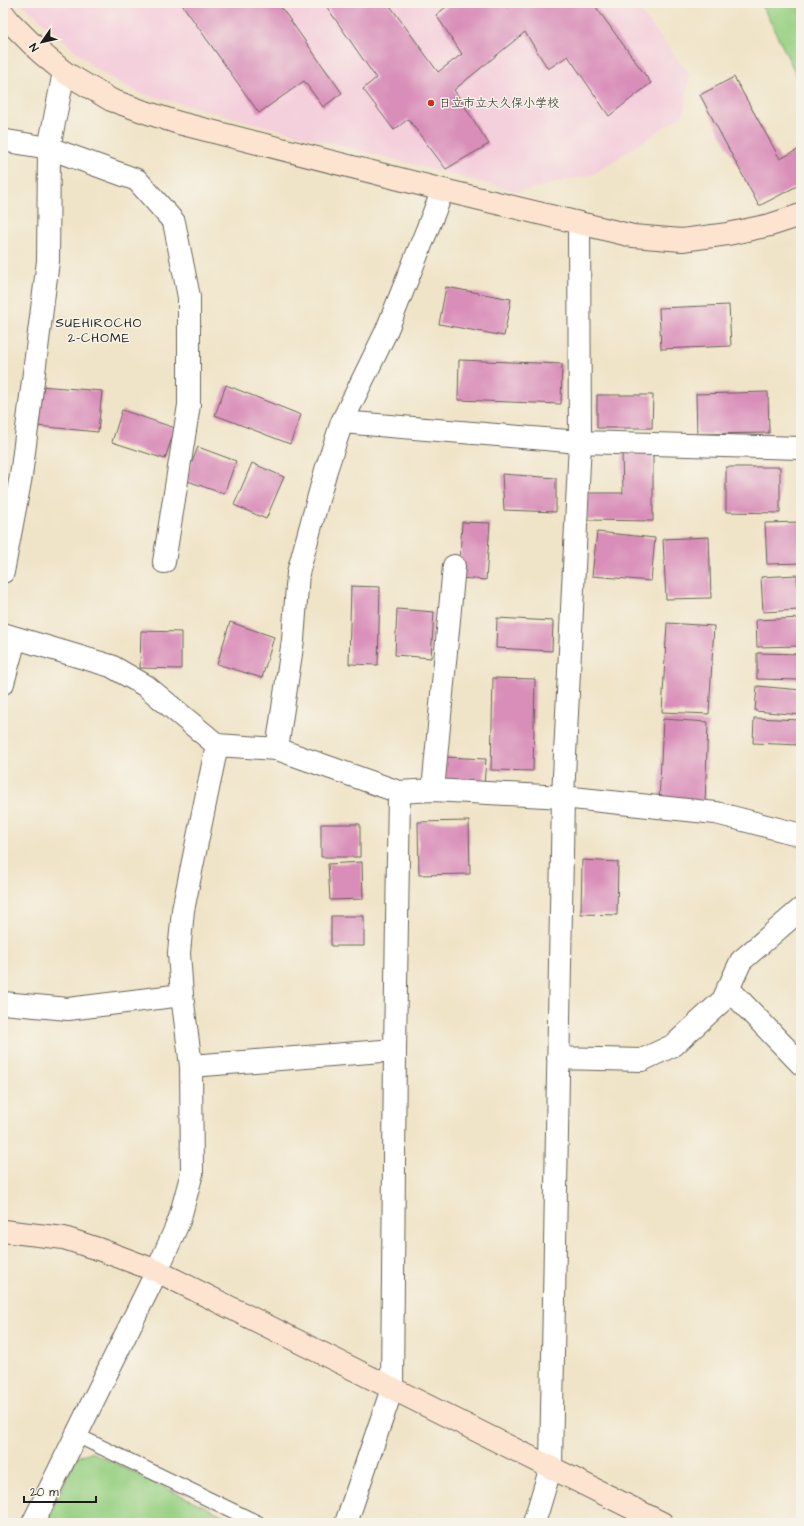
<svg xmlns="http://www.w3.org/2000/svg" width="804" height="1526" font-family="'Architects Daughter','Klee One',sans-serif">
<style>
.built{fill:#f4cfdc}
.green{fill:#97d082;stroke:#5a764f}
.building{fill:#d98eb9}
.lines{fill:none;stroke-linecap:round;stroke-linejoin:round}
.lane-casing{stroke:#666258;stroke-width:16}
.street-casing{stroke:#666258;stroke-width:24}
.secondary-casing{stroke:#666258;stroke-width:24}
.lane{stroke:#fff;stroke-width:14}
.street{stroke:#fff;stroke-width:22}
.secondary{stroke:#fde4d0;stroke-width:22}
.poi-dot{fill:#c8321e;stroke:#f7f3e8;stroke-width:1.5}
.labels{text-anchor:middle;stroke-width:3;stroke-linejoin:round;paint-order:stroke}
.poi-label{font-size:12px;fill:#1c1c1c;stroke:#f7f3e8;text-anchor:start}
.neighbourhood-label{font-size:13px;letter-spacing:1px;fill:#1c1c1c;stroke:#f7f3e8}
</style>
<rect width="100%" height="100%" fill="#f7f3e8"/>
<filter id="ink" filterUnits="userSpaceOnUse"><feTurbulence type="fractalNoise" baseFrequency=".025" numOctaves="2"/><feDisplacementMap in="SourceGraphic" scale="8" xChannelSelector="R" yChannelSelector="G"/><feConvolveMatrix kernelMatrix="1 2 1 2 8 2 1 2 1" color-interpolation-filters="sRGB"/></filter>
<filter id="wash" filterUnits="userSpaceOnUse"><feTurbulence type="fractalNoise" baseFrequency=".012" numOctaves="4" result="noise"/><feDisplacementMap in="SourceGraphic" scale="16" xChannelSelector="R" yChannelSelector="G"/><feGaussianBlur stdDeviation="0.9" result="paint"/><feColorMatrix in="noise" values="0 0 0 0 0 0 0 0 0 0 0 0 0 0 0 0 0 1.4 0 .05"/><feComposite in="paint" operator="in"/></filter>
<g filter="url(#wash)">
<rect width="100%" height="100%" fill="#f0e4c8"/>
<path class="built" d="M21,3h613l56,72 -6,39 -90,60 -75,18 -383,-100 -40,-23z"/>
<path class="green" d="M761,3h40v81z
M91,1452l148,71h-193l31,-66z"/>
<g id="blocks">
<path class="building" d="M181,3h97l64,90 -19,14 -19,-26 -45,32z
M324,3h64l50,69 24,-18 -26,-39 15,-12h51l5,5 7,-5h79l58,80 -42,33 -41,-60 -20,13 -23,-37 -71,58 35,54 -43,25 -38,-50 -14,11 -31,-41 13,-11z
M734,77l46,82 21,-11v36l-42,22 -59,-111z
M446,287l65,12 -7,37 -65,-12z
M729,305l2,41 -70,3 -2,-41z
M459,360l103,4 -1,40 -103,-4z
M226,385l75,30 -11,29 -75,-29z
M40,386l62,5 -4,41 -61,-6z
M768,392l1,41 -72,1 -1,-40z
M597,395h56l-1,33h-55z
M122,410l53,18 -10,31 -53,-17z
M198,447l38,14 -12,33 -39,-14z
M622,452l31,1v68l-66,-1v-27h36z
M252,463l32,14 -18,42 -32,-14z
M726,467h54v46l-54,-1z
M502,474l54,4v34l-52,-2z
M462,522l28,1 -4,57 -27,-2z
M801,522v41l-34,1 -2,-41z
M597,532l58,6 -4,43 -59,-5z
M709,537l2,61 -45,1 -3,-60z
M797,575l2,35 -36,2 -2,-35z
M351,586l29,1 -2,78 -29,-1z
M397,609l37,3 -3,46 -36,-3z
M497,618l56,3 -1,30 -56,-3z
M801,618v28l-44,1 -1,-27z
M230,622l44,15 -12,41 -45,-14z
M667,623l47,3 -5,88 -47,-2z
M141,631l40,1v37l-41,-1z
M757,653l44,1v26l-44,-1z
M493,678l42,1 -2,92 -42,-1z
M757,686l44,4v25l-46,-4z
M754,718l47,2 -1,25 -47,-2z
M663,719l45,3 -3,83 -46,-3z
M445,757l41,2 -2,27 -40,-2z
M469,821l1,53 -51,1 -1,-53z
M321,824h39v33h-39z
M582,860l36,2 -1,53 -36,-1z
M362,862l1,37 -33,1 -2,-36z
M331,916h33v30h-33z"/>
</g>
</g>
<g filter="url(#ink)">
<use href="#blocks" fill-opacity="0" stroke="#666258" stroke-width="1"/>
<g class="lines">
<g class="lane-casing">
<path id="lane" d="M76,1435l182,88"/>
</g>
<g class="street-casing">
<path id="street" d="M3,141h4l42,7 88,32 37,42 15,75v108l-25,157
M342,422l238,20 221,6
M3,572l18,-96 27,-215 1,-113 15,-76
M3,634l108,32 35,20 71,59 60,4 122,43 34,-2 130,7 153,16 85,22
M3,683l12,-44
M277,749l16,-109 5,-67 28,-103 16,-48 44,-90 57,-142
M433,790l21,-224
M728,988l73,76
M3,1003l65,6 114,-14
M558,1058l84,2 32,-15 49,-45 18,-39 60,-52
M191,1066l204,-16
M33,1523l124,-252 22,-50 13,-48 -1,-107 -9,-71 -3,-42 4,-43 34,-165
M346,1523l46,-134 3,-339 4,-258
M534,1523l17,-56 12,-670 17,-355 -1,-219"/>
</g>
<g class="secondary-casing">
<path id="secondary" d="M3,13l7,9 30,30 24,20 47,28 34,12 34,11 264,67 190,46 49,4 46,-6 42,-9 31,-10
M3,1231l61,7 37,12 56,21 505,252"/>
</g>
<use href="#lane" class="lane"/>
<use href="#street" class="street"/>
<use href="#secondary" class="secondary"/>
</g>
</g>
<circle class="poi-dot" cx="431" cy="103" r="4"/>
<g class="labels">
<g class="poi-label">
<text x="439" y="107">日立市立大久保小学校</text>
</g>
<g class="neighbourhood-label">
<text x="99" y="327">SUEHIROCHO<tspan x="99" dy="15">2-CHOME</tspan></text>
</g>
</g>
<rect width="804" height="1526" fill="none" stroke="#f7f3e8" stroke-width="16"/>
<g transform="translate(42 42) rotate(236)" stroke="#f7f3e8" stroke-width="3" paint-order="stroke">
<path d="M0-3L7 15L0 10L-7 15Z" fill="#1c1c1c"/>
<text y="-6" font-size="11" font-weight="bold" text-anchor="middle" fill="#1c1c1c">N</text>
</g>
<path d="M24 1496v6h72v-6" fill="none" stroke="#1c1c1c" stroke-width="2"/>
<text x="30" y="1496" font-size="12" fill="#1c1c1c" stroke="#f7f3e8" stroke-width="3" paint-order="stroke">20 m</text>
</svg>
